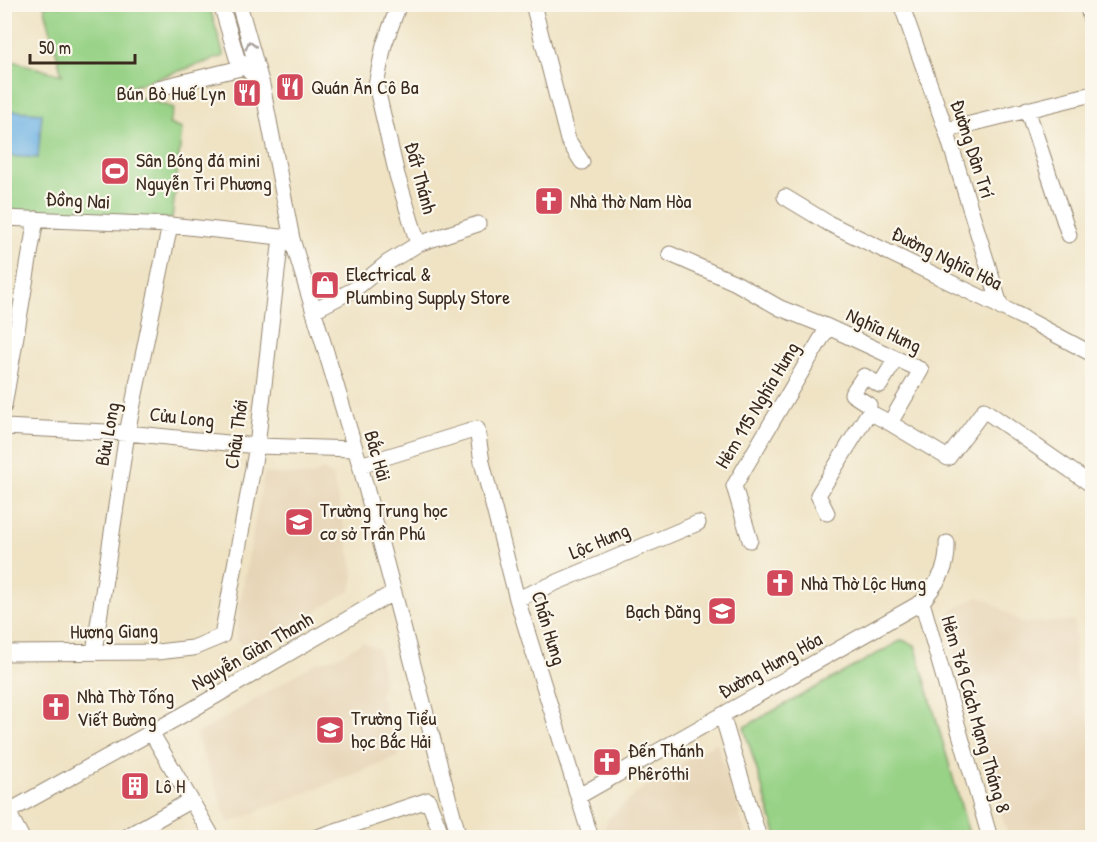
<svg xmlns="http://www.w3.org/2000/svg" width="1097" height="842" font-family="'Patrick Hand',sans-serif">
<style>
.built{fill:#e7d5b7}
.green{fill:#97d286;stroke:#697e52;stroke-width:1.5}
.water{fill:#6eb3e4;stroke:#546e81;stroke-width:1.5}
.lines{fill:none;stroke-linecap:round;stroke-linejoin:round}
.minor-casing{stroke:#958671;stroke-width:17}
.minor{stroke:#fff;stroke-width:15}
.oneway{stroke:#a79f9a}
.labels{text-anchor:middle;stroke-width:4.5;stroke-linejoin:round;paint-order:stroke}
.poi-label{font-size:20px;fill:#3b2a1e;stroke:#fbf7ec;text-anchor:start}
.street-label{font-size:20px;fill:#3b2a1e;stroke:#fbf7ec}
</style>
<rect width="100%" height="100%" fill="#fbf7ec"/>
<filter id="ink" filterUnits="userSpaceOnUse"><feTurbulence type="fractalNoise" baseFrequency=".0167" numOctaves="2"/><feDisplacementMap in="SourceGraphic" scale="12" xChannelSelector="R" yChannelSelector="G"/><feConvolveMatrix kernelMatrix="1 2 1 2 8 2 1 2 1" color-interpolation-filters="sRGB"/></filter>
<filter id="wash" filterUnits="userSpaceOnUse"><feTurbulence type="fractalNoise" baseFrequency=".008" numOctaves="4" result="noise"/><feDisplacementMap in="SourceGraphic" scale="24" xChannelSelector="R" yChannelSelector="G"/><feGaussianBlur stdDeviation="1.35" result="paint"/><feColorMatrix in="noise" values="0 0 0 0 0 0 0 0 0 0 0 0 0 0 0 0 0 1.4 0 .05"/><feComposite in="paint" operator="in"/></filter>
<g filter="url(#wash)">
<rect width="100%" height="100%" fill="#efe3c4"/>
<path class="built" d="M323,470l10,6 20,92 1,9 -3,13 -99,60 -16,-10 3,-32 25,-135 48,3z
M977,597l9,2 37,24 52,-2 -1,48 18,62v106h-84l-62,-216 1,-6 4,-5z
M363,642l15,7 6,26 -4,20 20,61 -171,67 -33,-88 119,-72 24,-7z
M717,742l30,95h-140l-2,-10 3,-8 30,-27 26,-19z"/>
<path class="green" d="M44,5h165l15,51 -105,35 55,17 -5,16 13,5 -10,90 -167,-9v-151l57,16z
M902,640l13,5 55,192h-193l-33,-110z"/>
<path class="water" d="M4,110l38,3 -4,45 -33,-2z"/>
</g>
<g filter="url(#ink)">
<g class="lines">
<g class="minor-casing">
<path id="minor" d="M221,4l16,54 23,25
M239,4l23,81 30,154 68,226 99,373
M533,4l35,136 14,22
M901,4l45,126 55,178
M1087,4l5,20
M158,88l87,-21
M1027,109l42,126
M946,130l146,-36
M785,197l43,26 202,98 62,33
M4,218l166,7 119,13
M418,244l60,-20
M670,254l66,29 44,25 48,19 93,43 -31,53 58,35 36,-48 108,75
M314,310l41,-21 32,-26 31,-19 -21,-69 -21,-90 8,-40 15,-41
M4,406l32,-187
M869,412v-7l-17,-11 12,-18 16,9 16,-26
M4,427l123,6 130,13 98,3
M360,465l117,-36 5,33 35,137 74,239
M827,513l-9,-18 51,-83 21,11
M750,540l-16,-54 94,-159
M517,599l181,-76
M922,602l68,236
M94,652l33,-219 43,-208
M4,653l153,-1 36,-4 29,-12 35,-190 24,-209
M722,715l37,123
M151,732l62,106
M579,796l343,-194c16,-21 26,-31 25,-59
M8,812l14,26
M4,814l184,-102 206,-120
M124,838l67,-38
M314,838l114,-38 15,38"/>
</g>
<use href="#minor" class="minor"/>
</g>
<defs><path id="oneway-chevron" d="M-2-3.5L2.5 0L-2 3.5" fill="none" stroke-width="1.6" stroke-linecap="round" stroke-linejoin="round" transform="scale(1.5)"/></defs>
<use class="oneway" href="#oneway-chevron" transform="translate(250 45) rotate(-106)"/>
</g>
<defs>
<g id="restaurant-square" transform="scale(1.5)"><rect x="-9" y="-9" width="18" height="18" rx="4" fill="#d1495b" stroke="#fbf7ec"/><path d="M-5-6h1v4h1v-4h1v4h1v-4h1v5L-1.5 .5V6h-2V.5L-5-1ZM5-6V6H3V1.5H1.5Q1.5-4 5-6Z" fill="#fff"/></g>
<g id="stadium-square" transform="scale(1.5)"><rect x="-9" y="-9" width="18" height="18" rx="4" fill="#d1495b" stroke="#fbf7ec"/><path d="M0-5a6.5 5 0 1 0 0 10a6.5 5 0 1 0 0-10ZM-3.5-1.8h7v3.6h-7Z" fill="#fff"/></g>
<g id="church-square" transform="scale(1.5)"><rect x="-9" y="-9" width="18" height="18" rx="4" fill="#d1495b" stroke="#fbf7ec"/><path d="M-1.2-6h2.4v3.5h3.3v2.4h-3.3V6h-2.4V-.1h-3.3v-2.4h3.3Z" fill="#fff"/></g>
<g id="shop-square" transform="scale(1.5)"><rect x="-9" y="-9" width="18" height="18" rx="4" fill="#d1495b" stroke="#fbf7ec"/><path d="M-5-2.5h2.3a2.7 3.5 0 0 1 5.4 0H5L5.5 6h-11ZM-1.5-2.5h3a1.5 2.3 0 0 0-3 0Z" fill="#fff"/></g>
<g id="school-square" transform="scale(1.5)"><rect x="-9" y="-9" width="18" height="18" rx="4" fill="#d1495b" stroke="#fbf7ec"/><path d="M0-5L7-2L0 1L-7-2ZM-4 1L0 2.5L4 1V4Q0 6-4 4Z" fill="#fff"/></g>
<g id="building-square" transform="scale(1.5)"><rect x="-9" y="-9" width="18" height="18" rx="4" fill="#d1495b" stroke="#fbf7ec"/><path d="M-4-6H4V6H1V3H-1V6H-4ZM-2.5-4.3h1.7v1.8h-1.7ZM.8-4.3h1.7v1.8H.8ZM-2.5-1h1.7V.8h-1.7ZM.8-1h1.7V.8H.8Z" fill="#fff"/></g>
</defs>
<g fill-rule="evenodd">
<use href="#restaurant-square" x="290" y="87"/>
<use href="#restaurant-square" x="247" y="93"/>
<use href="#stadium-square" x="115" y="171"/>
<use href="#church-square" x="549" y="201"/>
<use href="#shop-square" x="325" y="285"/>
<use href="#school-square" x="299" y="522"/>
<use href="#church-square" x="780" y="583"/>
<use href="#school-square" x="722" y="611"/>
<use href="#church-square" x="56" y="707"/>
<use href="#school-square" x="330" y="730"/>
<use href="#church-square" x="607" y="762"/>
<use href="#building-square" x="135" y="786"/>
</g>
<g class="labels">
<g class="poi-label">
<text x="311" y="94">Quán Ăn Cô Ba</text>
<text x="226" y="100" text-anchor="end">Bún Bò Huế Lyn</text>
<text x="136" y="167">Sân Bóng đá mini<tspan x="136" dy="23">Nguyễn Tri Phương</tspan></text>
<text x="570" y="208">Nhà thờ Nam Hòa</text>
<text x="346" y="281">Electrical &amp;<tspan x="346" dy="23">Plumbing Supply Store</tspan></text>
<text x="320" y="517">Trường Trung học<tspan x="320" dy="23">cơ sở Trần Phú</tspan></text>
<text x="801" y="590">Nhà Thờ Lộc Hưng</text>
<text x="701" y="618" text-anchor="end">Bạch Đăng</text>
<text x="77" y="703">Nhà Thờ Tống<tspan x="77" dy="23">Viết Bường</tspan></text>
<text x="351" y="725">Trường Tiểu<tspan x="351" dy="23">học Bắc Hải</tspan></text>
<text x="628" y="757">Đến Thánh<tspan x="628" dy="23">Phêrôthi</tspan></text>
<text x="156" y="793">Lô H</text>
</g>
<g class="street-label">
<text transform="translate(973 149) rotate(72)" y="7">Đường Dân Trí</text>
<text transform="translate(421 178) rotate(75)" y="7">Đất Thánh</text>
<text transform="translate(78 200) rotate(3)" y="7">Đồng Nai</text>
<text transform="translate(947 258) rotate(26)" y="7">Đường Nghĩa Hòa</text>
<text transform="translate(884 330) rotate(25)" y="7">Nghĩa Hưng</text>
<text transform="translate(757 405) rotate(-59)" y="7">Hẻm 115 Nghĩa Hưng</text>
<text transform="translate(182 417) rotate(6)" y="7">Cửu Long</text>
<text transform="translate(107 434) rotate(-80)" y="7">Bửu Long</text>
<text transform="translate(236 434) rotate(-82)" y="7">Châu Thới</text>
<text transform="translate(378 456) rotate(74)" y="7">Bắc Hải</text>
<text transform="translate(599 541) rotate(-23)" y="7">Lộc Hưng</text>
<text transform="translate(549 628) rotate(73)" y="7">Chấn Hưng</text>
<text transform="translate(114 631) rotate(-1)" y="7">Hương Giang</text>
<text transform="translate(252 651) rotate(-30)" y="7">Nguyễn Giàn Thanh</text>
<text transform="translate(770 665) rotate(-29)" y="7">Đường Hưng Hóa</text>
<text transform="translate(976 714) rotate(74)" y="7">Hẻm 769 Cách Mạng Tháng 8</text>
</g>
</g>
<rect width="1097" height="842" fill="none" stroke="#fbf7ec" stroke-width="24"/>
<path d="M30 54v9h105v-9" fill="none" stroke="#3b2a1e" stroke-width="3"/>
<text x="39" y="54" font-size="18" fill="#3b2a1e" stroke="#fbf7ec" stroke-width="4.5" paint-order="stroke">50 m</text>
</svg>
